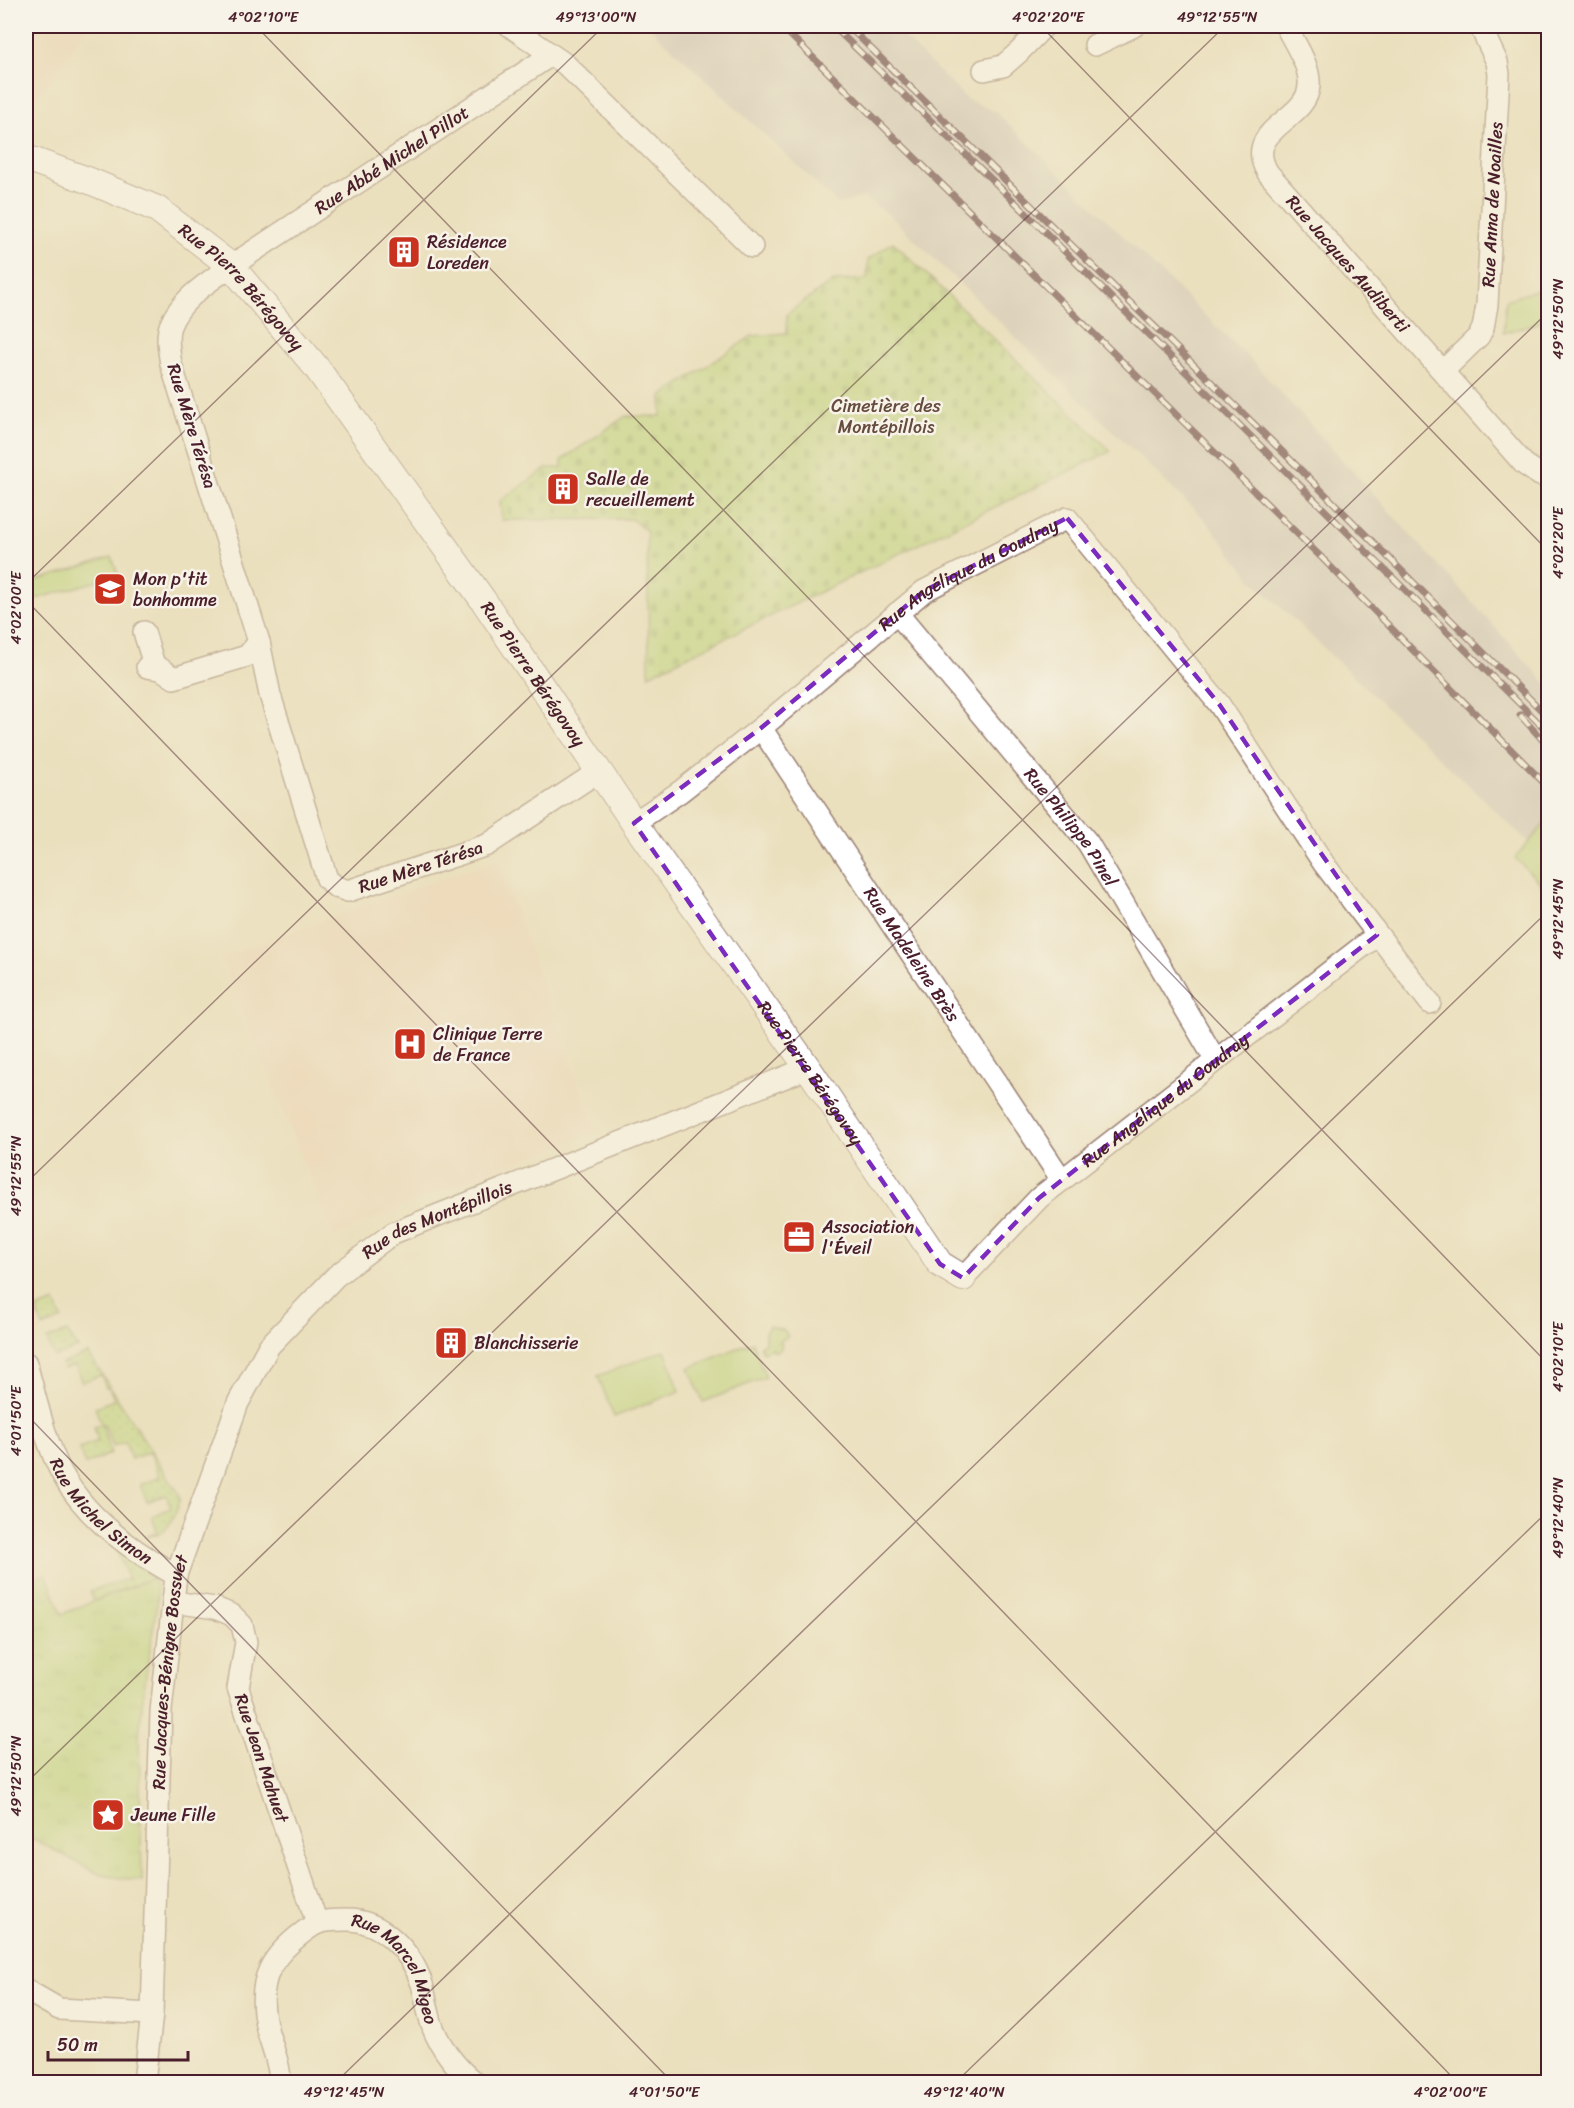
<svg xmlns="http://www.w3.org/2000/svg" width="1574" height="2108" font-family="Sriracha,sans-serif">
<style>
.built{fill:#efd6bb}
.industrial{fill:#cdc2b9}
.grass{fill:#bad479;stroke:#827a52;stroke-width:1.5}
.cemetery{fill:url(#cemetery-stones);stroke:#827a52;stroke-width:1.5}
.park{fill:url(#park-tufts);stroke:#827a52;stroke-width:1.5}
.garden{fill:url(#garden-dots);stroke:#827a52;stroke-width:1.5}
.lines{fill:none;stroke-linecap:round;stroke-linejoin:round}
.minor-casing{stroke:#9a8074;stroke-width:24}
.tertiary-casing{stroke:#9a8074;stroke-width:28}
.minor{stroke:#fff;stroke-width:21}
.tertiary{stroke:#fff;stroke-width:26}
.rail-casing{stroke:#4a1f2b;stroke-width:7}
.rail{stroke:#f7f3e8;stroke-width:4.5;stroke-dasharray:14;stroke-linecap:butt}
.marked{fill:none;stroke:#7b2cbf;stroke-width:4.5;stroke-dasharray:12 8;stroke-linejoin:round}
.ticks{fill:none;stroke:#4a1f2b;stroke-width:1.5;stroke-opacity:0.45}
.labels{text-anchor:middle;stroke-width:5;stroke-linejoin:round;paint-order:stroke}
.street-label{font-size:18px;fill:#4a1f2b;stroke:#f7f3e8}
.poi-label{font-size:18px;fill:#4a1f2b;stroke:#f7f3e8;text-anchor:start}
.park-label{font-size:18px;fill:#664c3e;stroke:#f7f3e8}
.neatline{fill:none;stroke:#4a1f2b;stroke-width:2}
.ticks-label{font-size:15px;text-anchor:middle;fill:#4a1f2b}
</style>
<defs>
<pattern id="cemetery-stones" width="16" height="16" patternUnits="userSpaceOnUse" patternTransform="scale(1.5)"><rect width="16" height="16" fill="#bad479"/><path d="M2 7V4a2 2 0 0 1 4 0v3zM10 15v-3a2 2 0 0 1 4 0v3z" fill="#a1b669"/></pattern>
<pattern id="park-tufts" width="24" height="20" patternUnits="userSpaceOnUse" patternTransform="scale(1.5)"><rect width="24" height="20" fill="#bad479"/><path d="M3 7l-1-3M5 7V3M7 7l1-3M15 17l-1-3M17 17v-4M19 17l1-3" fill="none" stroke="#a1b669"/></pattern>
<pattern id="garden-dots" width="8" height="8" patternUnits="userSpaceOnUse" patternTransform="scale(1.5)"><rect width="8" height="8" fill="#bad479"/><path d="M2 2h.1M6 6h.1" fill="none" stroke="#a1b669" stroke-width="1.8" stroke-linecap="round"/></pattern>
</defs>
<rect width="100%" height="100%" fill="#f7f3e8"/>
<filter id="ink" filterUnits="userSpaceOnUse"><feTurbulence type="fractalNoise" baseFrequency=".0167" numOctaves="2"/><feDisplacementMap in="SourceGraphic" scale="12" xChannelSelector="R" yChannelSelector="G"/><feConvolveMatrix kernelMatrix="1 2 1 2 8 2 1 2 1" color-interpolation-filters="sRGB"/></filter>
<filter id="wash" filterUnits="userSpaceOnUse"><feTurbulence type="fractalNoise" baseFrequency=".008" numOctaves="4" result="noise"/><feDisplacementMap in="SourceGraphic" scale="24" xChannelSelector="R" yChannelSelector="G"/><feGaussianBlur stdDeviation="1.35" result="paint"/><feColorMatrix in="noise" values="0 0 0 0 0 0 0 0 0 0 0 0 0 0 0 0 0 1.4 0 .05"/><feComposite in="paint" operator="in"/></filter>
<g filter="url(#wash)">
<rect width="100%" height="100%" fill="#ebe0be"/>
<path class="built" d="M26,26h63l-63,89z
M497,859l99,273 -183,69 -79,37 -114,-281z"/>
<path class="industrial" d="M648,26h245l75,74 27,11 259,252 294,322v176l-295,-280 -47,-60 -318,-307 -25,-17 -25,7z"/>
<path class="grass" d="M1548,286v34l-45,13 3,-33z
M112,557l6,18 -92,27v-18z
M1548,820v71l-33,-33z
M752,1342l14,35 -63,25 -14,-34z
M665,1350l15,41 -66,26 -16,-41z"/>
<path class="cemetery" d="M893,242l218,209 -462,224 -2,-144 -16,-12 -129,1 -2,-19 47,-33h15v-8l64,-44h35l1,-20 90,-60 34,-3 1,-19 46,-33 34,-2 1,-19z"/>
<path class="park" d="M769,1326l16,5 3,5 -8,5 2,4 -2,5 -5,2 -3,-4 -9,4 -3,-6 5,-3v-10z
M46,1574l16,40 91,-36 4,11 1,9 -15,97 -4,42 3,144 -41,-6 -75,-40v-254z"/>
<path class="garden" d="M55,1302l7,17 -19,8 -7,-18z
M67,1332l11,16 -24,9 -7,-18z
M88,1353l93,144c-7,21 -11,37 -35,40l11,-5 -5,-16 19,-8 -5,-13 -19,7 -7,-17 20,-8 -10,-25 -19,7 -6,-17 -12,4 -9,-22 -2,1 9,28 -26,12 -6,-17 19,-7 -4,-14 7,-3 -6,-17 19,-7 -5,-13 -3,1 -5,-13 -19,7 -7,-17 -11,4 -2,-5z
M116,1548l37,30 -59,23 -4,-10 38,-12z"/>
</g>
<g filter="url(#ink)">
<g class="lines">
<g class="minor-casing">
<g id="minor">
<path d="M510,26l55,38 187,183"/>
<path id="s1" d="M1286,26c8,17 25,40 23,60 -2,35 -68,43 -41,87l256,291 16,11 8,3"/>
<path d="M1095,45l39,-19"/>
<path d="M984,70l19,-4 16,-14 25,-26"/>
<path id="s2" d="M1443,371l36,-35 4,-8 4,-23 12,-231 -2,-12 -17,-36"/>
<path id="s3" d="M897,613l191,230 128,218"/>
<path d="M144,632l11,36"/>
<path id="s4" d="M259,642l11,53 57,184 9,8 12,4 139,-46 112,-74"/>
<path id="s5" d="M147,667l14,2 13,9 73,-22 12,-14 -88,-278c-2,-12 -5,-27 -1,-38 10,-27 40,-45 61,-60l320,-211"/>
<path id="s6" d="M761,728l301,452"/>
<path id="s7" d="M634,823l47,-32 80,-63 163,-137 143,-73 152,186 105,160 106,139"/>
<path id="s8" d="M963,1278l76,-80 338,-263"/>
<path id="s9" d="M26,1363c10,36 18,75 35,109 24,45 71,79 115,103"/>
<path id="s10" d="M174,1602l41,6 17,7 10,10 4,17 -8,46 79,235"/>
<path d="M26,1990l33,19 93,5"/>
<path id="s11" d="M144,2082l8,-68 9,-303 15,-136 62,-172 31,-57 67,-70 57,-43 415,-165"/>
<path id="s12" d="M280,2082c0,-18 -8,-35 -13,-53 -12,-50 4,-75 45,-103 10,-6 23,-6 35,-6 36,0 65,33 75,64 4,15 6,30 11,44 8,20 24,41 41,54"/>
</g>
</g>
<g class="tertiary-casing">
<g id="tertiary">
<path id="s13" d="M26,158l64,23 67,28 74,57 85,101 167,233 151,223 174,245 132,196 23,14"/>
</g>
</g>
<use href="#minor" class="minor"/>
<use href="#tertiary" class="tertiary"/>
<g class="rail-casing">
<path id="rail" d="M781,26l542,533 225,228
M833,26l186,180 529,526
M848,26l454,445 246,246
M1520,715l28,31"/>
</g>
<use href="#rail" class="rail"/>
</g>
</g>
<path d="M0 0H1574V2108H0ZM1067,518l152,186 158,231 -338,263 -76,80 -23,-14 -306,-441 127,-95 163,-137z" fill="#ebe0be" fill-opacity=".55" fill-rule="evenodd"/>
<path class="marked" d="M1067,518l152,186 158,231 -338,263 -76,80 -23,-14 -306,-441 127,-95 163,-137z"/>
<path class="ticks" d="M256,26l1292,1338M1041,26l507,525M26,584l578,-558M26,600l1431,1482M26,1183l1199,-1157M26,1414l646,668M26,1783l1522,-1471M336,2082l1212,-1171M956,2082l592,-571"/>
<defs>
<g id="building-square" transform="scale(1.725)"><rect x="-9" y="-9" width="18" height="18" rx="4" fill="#c8321e" stroke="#f7f3e8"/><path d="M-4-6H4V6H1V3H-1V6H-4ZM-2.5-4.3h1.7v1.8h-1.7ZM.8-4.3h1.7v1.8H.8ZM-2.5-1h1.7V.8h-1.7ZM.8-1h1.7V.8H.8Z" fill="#fff"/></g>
<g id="school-square" transform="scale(1.725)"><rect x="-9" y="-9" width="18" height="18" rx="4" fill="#c8321e" stroke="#f7f3e8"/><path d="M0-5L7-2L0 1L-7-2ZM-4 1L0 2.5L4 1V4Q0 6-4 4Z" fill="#fff"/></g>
<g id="hospital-square" transform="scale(1.725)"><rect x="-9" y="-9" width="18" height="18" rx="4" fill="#c8321e" stroke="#f7f3e8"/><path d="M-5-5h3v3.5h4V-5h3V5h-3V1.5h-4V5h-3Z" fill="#fff"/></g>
<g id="office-square" transform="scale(1.725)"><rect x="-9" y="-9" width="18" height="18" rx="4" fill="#c8321e" stroke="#f7f3e8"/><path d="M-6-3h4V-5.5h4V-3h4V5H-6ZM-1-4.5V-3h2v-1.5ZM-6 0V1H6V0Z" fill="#fff"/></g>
<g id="sight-square" transform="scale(1.725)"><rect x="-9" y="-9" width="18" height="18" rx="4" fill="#c8321e" stroke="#f7f3e8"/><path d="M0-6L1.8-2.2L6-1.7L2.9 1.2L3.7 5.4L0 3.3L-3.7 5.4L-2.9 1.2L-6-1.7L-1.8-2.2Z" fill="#fff"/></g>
</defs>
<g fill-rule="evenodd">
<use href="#building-square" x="404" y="252"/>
<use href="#building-square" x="563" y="489"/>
<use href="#school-square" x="110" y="589"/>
<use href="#hospital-square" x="410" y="1044"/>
<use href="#office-square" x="799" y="1237"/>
<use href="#building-square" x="451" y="1343"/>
<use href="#sight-square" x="108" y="1815"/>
</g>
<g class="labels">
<g class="street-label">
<text dy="6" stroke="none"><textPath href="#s5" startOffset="734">Rue Abbé Michel Pillot</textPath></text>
<text dy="6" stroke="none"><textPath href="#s2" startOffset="183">Rue Anna de Noailles</textPath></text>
<text dy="6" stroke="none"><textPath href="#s1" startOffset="292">Rue Jacques Audiberti</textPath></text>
<text dy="6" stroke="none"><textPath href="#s13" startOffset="256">Rue Pierre Bérégovoy</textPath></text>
<text transform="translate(192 426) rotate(73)" y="6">Rue Mère Térésa</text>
<text dy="6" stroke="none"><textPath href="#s7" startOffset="418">Rue Angélique du Coudray</textPath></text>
<text dy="6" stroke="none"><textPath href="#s13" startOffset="742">Rue Pierre Bérégovoy</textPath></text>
<text dy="6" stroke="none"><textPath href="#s3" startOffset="276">Rue Philippe Pinel</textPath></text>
<text dy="6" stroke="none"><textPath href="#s4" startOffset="348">Rue Mère Térésa</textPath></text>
<text dy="6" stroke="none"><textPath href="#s6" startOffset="272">Rue Madeleine Brès</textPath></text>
<text dy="6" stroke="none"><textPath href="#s13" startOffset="1228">Rue Pierre Bérégovoy</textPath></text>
<text dy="6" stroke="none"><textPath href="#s8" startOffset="270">Rue Angélique du Coudray</textPath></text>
<text dy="6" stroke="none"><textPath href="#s11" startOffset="970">Rue des Montépillois</textPath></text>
<text dy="6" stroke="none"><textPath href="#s9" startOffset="171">Rue Michel Simon</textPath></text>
<text dy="6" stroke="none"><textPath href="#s11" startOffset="411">Rue Jacques-Bénigne Bossuet</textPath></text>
<text dy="6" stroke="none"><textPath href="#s10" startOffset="212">Rue Jean Mahuet</textPath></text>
<text dy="6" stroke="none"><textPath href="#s12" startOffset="288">Rue Marcel Migeo</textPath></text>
</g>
<g class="poi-label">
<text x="427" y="248">Résidence<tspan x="427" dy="21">Loreden</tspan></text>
<text x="586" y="485">Salle de<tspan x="586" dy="21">recueillement</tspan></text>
<text x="133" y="585">Mon p'tit<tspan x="133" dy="21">bonhomme</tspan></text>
<text x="433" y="1040">Clinique Terre<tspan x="433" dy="21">de France</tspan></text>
<text x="822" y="1233">Association<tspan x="822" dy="21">l'Éveil</tspan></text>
<text x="474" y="1349">Blanchisserie</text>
<text x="131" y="1821">Jeune Fille</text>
</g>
<g class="park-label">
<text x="886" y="412">Cimetière des<tspan x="886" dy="21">Montépillois</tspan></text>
</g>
</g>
<rect width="1574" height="2108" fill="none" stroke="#f7f3e8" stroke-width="66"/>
<path d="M48 2051v9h140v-9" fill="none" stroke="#4a1f2b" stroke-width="3"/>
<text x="57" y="2051" font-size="18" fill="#4a1f2b" stroke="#f7f3e8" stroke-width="4.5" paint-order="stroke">50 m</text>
<rect x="33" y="33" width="1508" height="2042" class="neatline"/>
<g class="ticks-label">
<text x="263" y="22">4°02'10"E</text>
<text x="596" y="22">49°13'00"N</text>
<text x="1048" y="22">4°02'20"E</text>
<text x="1217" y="22">49°12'55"N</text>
<text transform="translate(1558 319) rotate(-90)" y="5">49°12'50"N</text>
<text transform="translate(1558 543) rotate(-90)" y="5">4°02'20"E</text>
<text transform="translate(16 608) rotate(-90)" y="5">4°02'00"E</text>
<text transform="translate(1558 919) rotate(-90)" y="5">49°12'45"N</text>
<text transform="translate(16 1176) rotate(-90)" y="5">49°12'55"N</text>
<text transform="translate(1558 1357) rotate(-90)" y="5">4°02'10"E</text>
<text transform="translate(16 1421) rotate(-90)" y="5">4°01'50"E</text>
<text transform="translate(1558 1518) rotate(-90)" y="5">49°12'40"N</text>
<text transform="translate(16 1776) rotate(-90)" y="5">49°12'50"N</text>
<text x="344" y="2097">49°12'45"N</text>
<text x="664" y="2097">4°01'50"E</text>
<text x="964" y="2097">49°12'40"N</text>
<text x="1450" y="2097">4°02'00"E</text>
</g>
</svg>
